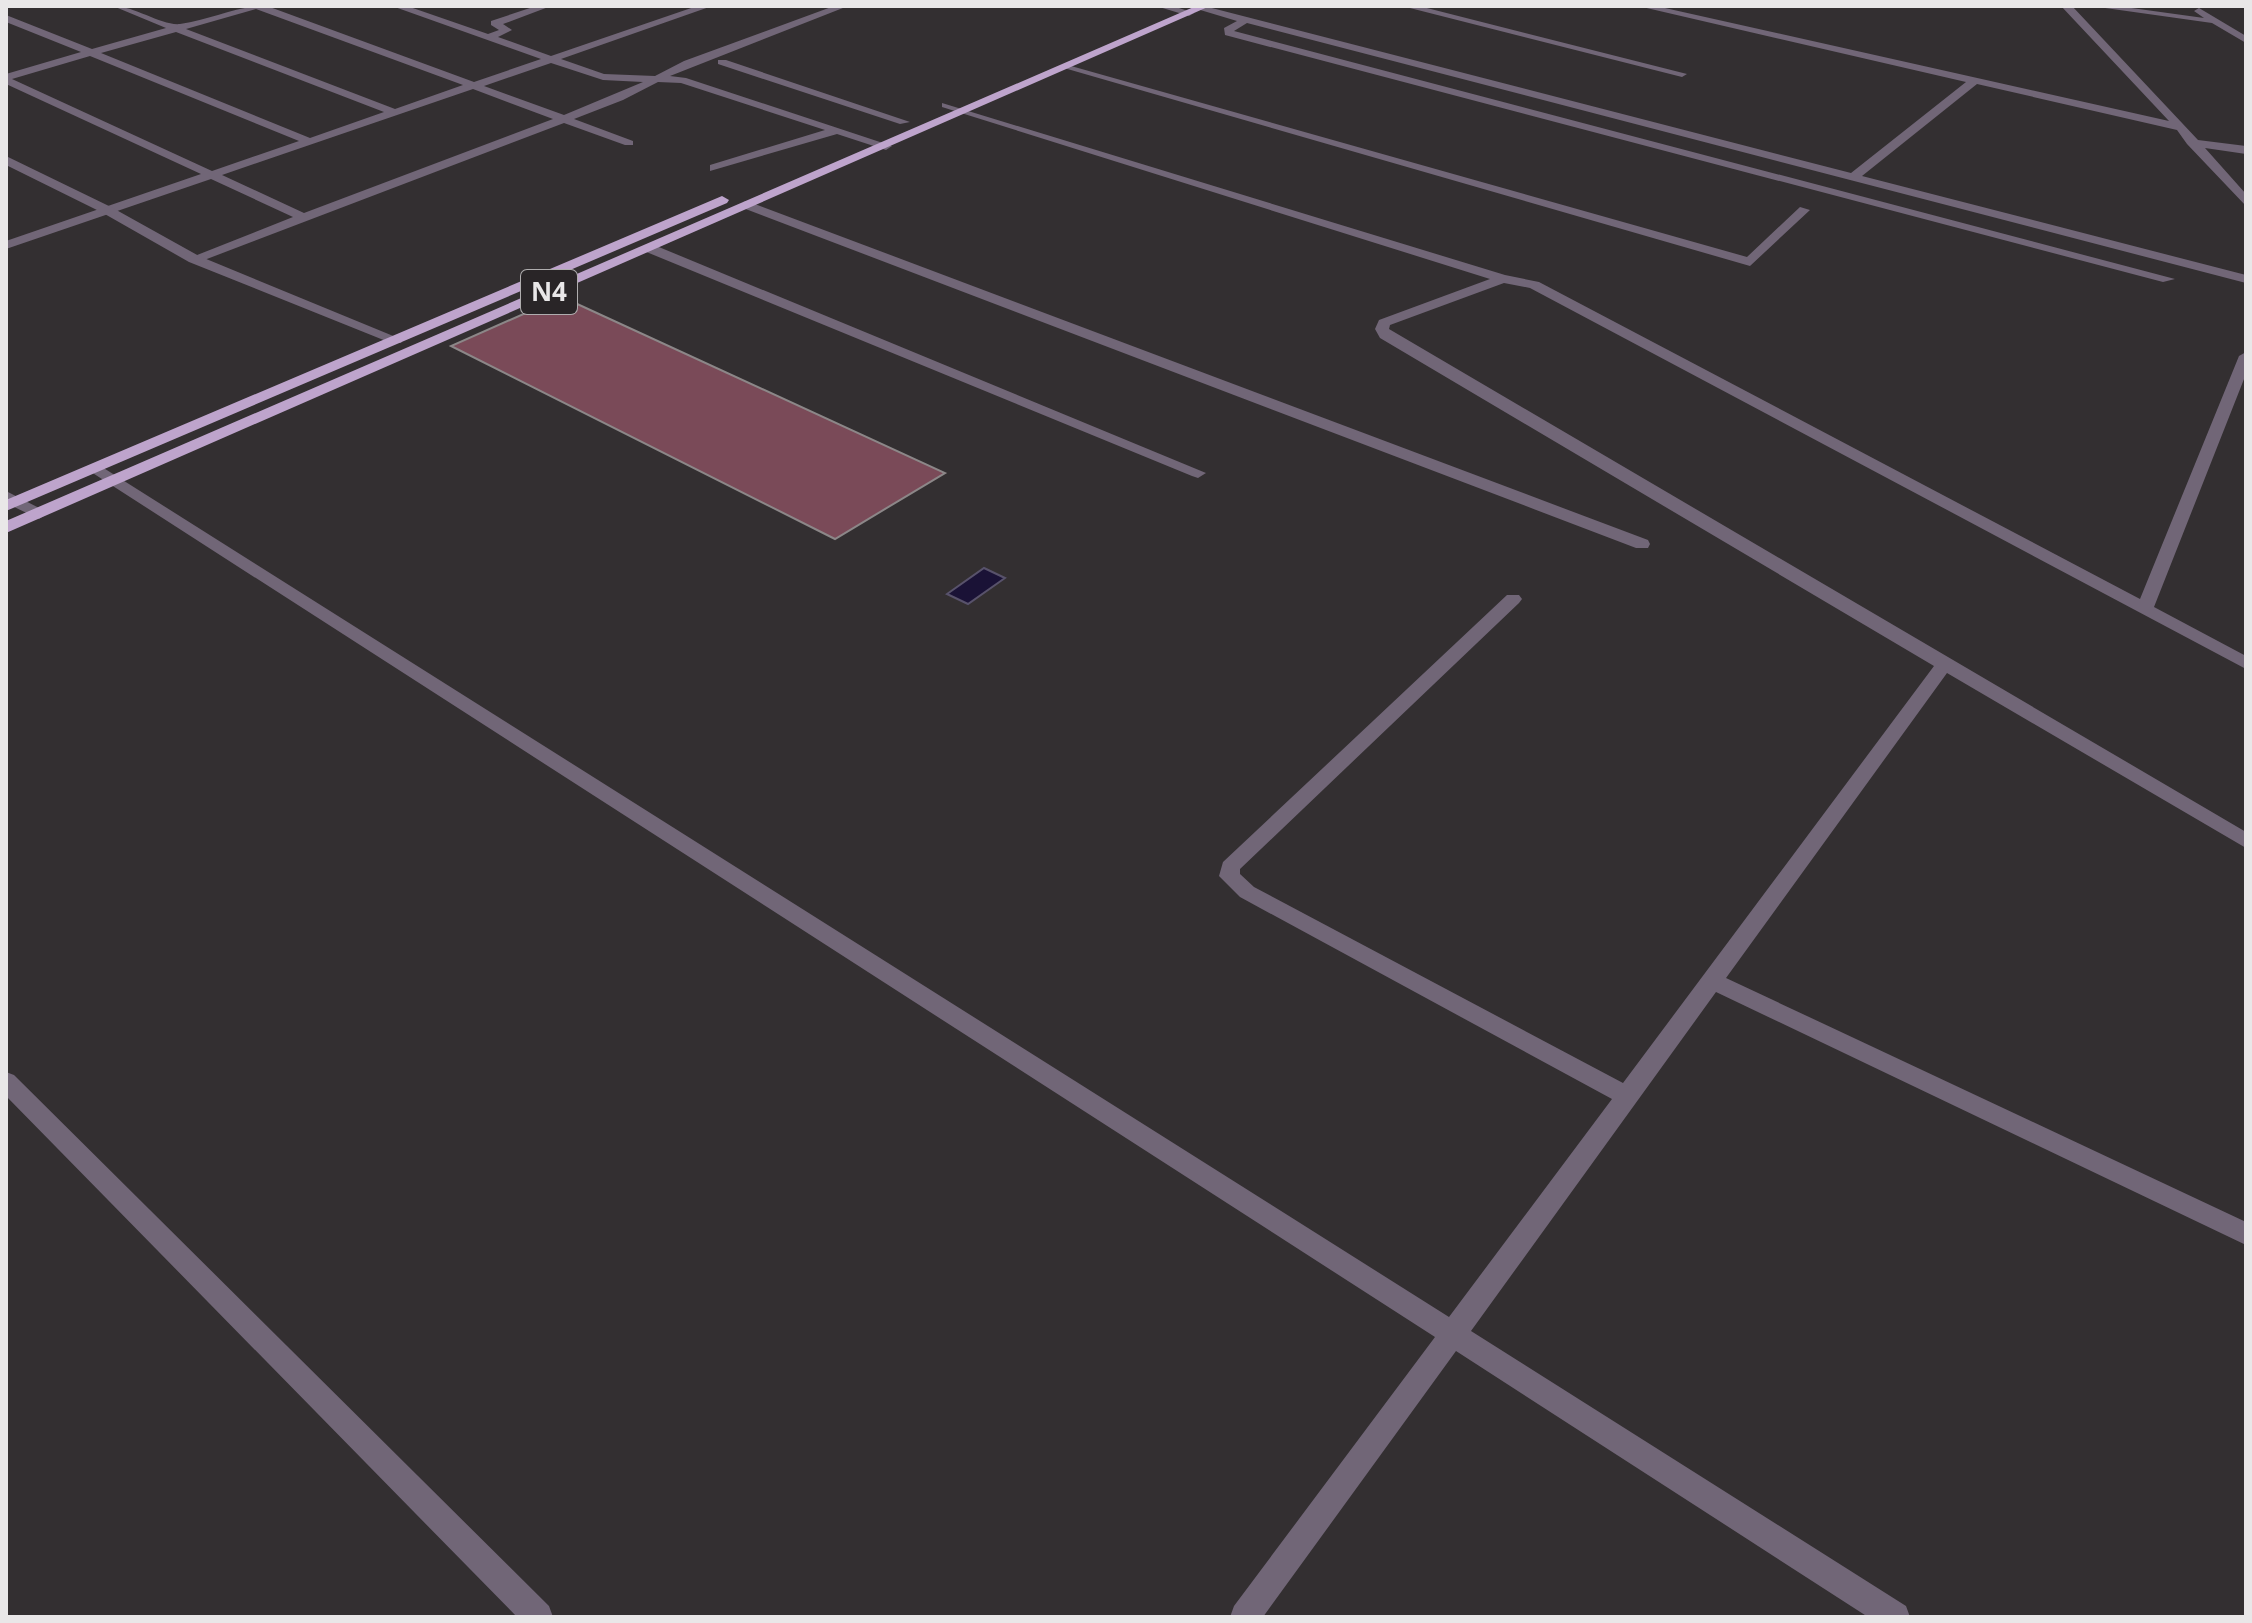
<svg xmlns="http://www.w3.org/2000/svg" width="2252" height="1623" font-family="'Open Sans',sans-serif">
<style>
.water{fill:#1a1236;stroke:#58526b;stroke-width:2}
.building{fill:#7a4a58;stroke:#8c8788;stroke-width:2}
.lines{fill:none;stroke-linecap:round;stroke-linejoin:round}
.minor{fill:#716677;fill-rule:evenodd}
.tertiary{fill:#716677;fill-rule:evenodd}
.trunk{fill:#bea4cc;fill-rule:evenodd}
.labels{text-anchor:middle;stroke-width:6;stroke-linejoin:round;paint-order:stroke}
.shield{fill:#292527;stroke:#afadae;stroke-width:2}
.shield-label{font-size:26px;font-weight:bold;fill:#e9e7e8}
</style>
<rect width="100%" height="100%" fill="#332f31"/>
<path class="water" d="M984,568l21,10 -37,26 -21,-10z"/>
<path class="building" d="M562,297l383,176 -110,66 -384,-193z"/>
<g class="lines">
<path class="minor" d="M113,6c22,0 49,20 67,18 31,-4 54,-18 87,-18l207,76 67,-23 -149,-53h15l81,28 11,-4 -8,-5v-4l45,-15h15l-48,18 9,6 -14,7 53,19 146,-50h15l-151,53 43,15 51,2 29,-15 150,-55h14l-178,70 16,2 206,68 -6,4 -49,-16 -127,37v-6l115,-35 -144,-47 -23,-1 -35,18 -49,19 59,22v4h-8l-61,-22 -365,139 -12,-3 106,-42 -82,-38 -205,70v-8l195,-67 -195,-90v-10l75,-22 -75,-30v-7l86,34 74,-21zM256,9l207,76 -68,24 -209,-80zM176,32l208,80 -74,26 -209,-85zM90,56l209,85 -87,30 -200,-92zM551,63l52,17 40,2 -79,33 -80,-29zM473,89l80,30 -249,94 -82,-38z
M1156,6h17l21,7 -5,3z
M1187,6h17l647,167 115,-91 -328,-76h18l513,115 -108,-115h11l126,134 48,6v8l-41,-6 41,46v12l-59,-62 -10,-14 -200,-46 -115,92 384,99v8l-999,-260 -13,8 941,248 -12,3 -938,-247 -1,-7 13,-7z
M1402,6h17l268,68 -5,3z
M2091,6h26l87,12 -10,-7 5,-3 47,28v7l-34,-20z
M718,60h8l184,62 -10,2 -182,-60z
M1064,64l683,193 53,-50 10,3 -60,56 -686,-198z
M942,103l563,172 34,7 601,317 99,-243 7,-4v22l-92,233 92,49v13l-716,-381 -26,-5 -114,42 -1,4 857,503v16l-299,-175 -221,305 520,244v23l-530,-253 -245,339 435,275 4,11h-42l-412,-266 -193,266h-33l4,-11 201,-269 -1347,-867 2,-3h12l1347,850 163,-218 -372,-202 -21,-21 4,-14 284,-267h12l3,4 -3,4 -279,266v5l14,13 369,196 311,-417 -554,-328 -5,-9 4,-9 111,-41 -548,-172z
M747,201l901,339 2,4 -2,4h-12l-893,-340v-6z
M644,245h10l552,228 -8,5 -6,-2 -548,-225z
M6,1072l8,3 535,531 4,11h-36l-511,-521z"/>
<path class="tertiary" d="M6,156l105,51 88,49 204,84 -2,3h-10l-202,-81 -86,-49 -97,-48z
M6,491l39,20 2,3 -8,5 -33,-16z"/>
<path class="trunk" d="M1196,6h14l-1204,527v-12z
M722,196l7,4 -2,3 -721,308v-11z"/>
</g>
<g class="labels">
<rect class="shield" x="521" y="270" width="56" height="44" rx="6"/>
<g class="shield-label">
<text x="549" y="301">N4</text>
</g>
</g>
<rect width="2252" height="1623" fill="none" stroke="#e9e7e8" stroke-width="16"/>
</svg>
